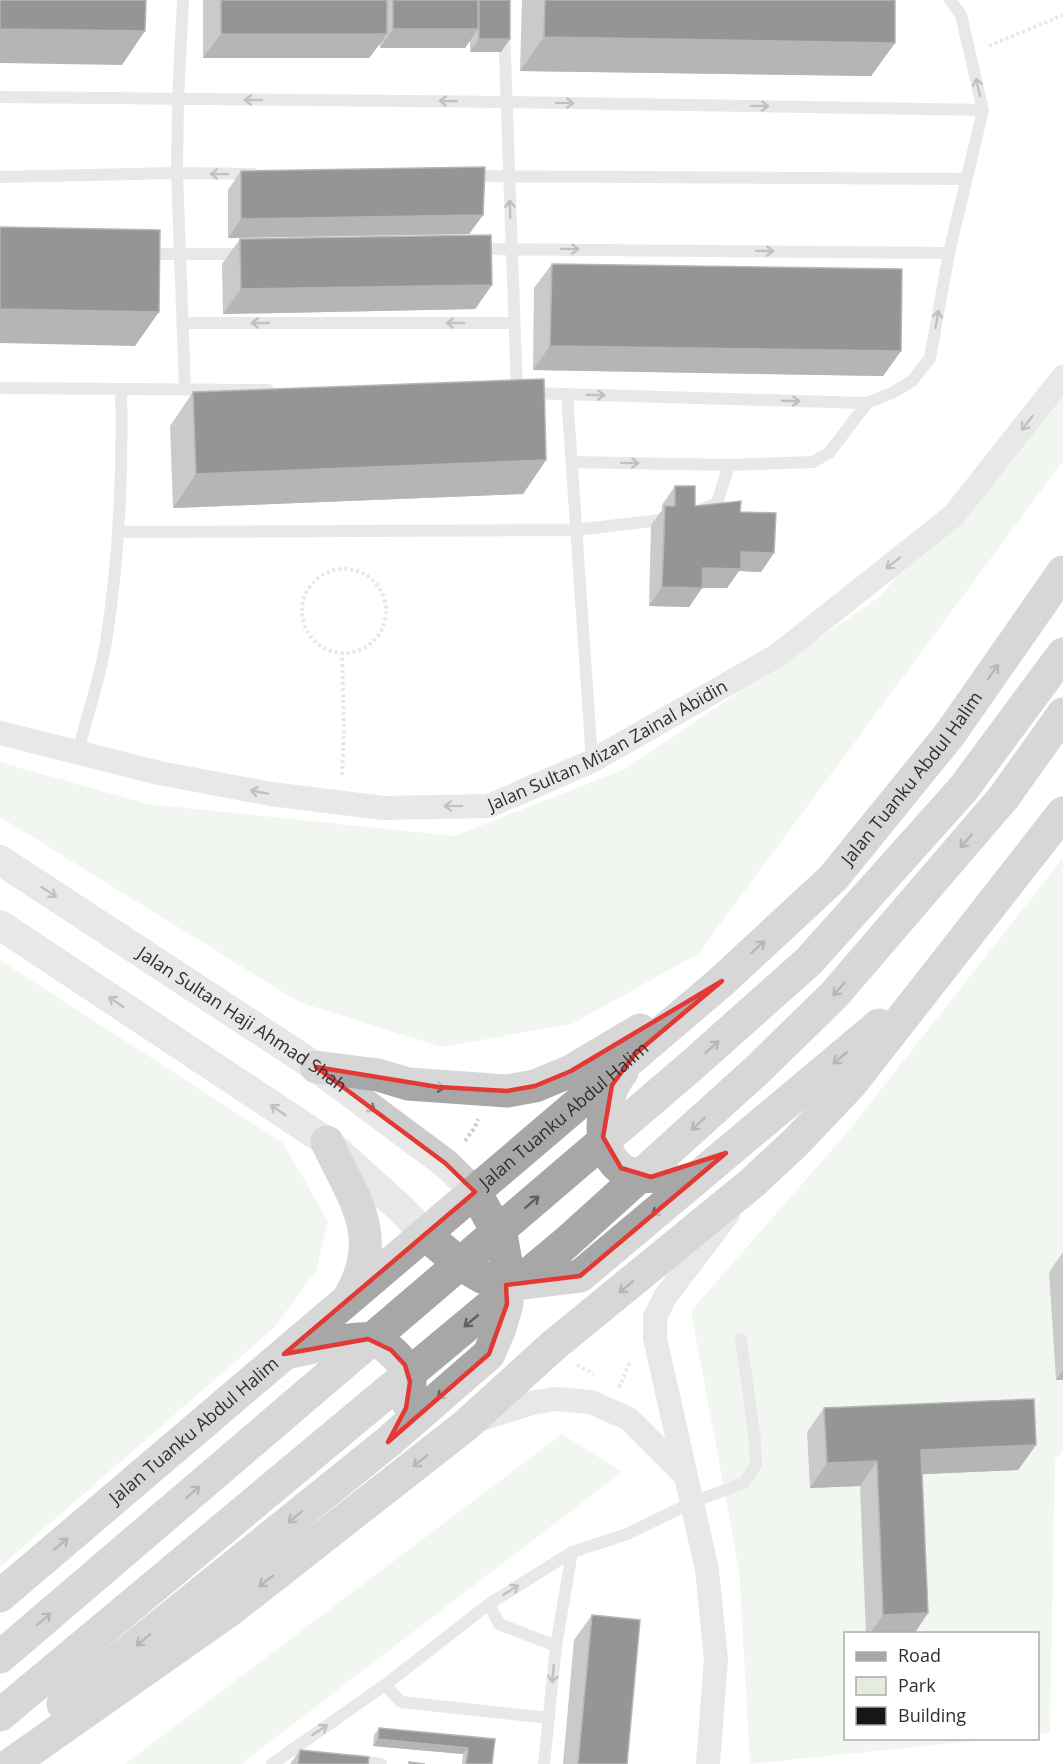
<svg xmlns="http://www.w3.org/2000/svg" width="1063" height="1764" font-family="'Open Sans',sans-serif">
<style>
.green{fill:#e3ecdd}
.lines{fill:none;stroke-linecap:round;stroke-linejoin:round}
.path{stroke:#ccc;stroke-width:4;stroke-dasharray:3 3;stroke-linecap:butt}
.service{stroke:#ccc;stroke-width:12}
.minor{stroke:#ccc;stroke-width:24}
.tertiary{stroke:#ccc;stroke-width:30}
.primary{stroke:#a7a7a7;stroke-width:33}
.primary-bridge{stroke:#a7a7a7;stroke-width:33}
.wall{fill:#8a8a8a}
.shaded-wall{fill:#5c5c5c}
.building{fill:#161616;stroke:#5c5c5c;stroke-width:1.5}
.oneway{stroke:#767676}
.oneway2{stroke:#5f5f5f}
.marked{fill:none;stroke:#e23934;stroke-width:4.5;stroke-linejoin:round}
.labels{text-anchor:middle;stroke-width:6;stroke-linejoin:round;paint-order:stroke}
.street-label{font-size:18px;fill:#2f2f2f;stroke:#fff}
</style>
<rect width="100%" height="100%" fill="#fff"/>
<path class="green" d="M1063,364v97l-365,493 -126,70 -131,23 -142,-45 -299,-185v-55l148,42 306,32 171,-67 256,-173z
M1063,858v593l-8,9 -5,272 -12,2v-100h-192v104l149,1 -245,25 -11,-194 -48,-259 154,-176z
M0,960l283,183 45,78 -12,50 -42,57 -274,239z
M562,1434l60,38 -381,292h-116z"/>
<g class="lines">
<path class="path" d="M989,46l74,-31
M302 611a42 42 0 1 1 84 0a42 42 0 1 1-84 0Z
M342,652l2,77 -2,49
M465,1141l10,-14 3,-8
M577,1365l17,9
M618,1385l2,1 10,-25"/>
<path class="service" d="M183,0l-5,99 -1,74 8,216
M503,0l14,393
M0,97l506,5 477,8
M469,176l497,3
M0,177l177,-4 77,1
M475,249l474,4
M145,254h100
M182,323h331
M0,388l268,2
M529,393l338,10 25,-10 20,-12 18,-23 19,-105 34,-143 -22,-95 -11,-15
M567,394l25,367
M572,462l157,3 84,-3 16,-9 38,-50
M703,509l14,-6 12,-38
M118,532l457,-2 86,-10
M78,753c8,-36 22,-73 28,-111 13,-83 17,-168 15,-251
M572,1552l55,-18 66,-32 51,-19 12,-18 -1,-25 -14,-101
M489,1604l10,20 57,22
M385,1685l16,17 148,16
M352,1760l29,4
M272,1764l113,-79 104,-81 83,-52 -16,94 -12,118"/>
<g class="minor">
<path id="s1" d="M0,733l159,40 112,21 112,14 106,-2 103,-45 186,-106 176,-140 109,-138"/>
<path d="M475,1421l60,-19 22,-3 34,3 38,17 56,56"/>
<path d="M708,1764l8,-105 -9,-89 -52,-232v-21l10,-20 63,-83"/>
</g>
<g class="tertiary">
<path id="s2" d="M0,860l316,207 129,96 30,29"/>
<path d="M0,925l327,217 73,66 25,26"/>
</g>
<g class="primary">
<path d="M963,789l100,-135"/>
<path d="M1004,797l59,-83"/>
<path d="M316,1067l62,8 30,9 99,7 28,-5 36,-15 69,-41"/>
<path d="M622,1072c-19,24 -30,73 -2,96 12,10 31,9 46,8"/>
<path d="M327,1142c26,56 58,93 23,154"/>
<path d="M425,1234l35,30 22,13 24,8 74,-9 299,-251"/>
<path d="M286,1353c18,-3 67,-17 82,-14 18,3 42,26 42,45 0,5 -2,12 -3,18"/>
<path id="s3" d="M0,1596l722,-615 111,-103 117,-144 113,-162"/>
<path d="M63,1704l325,-262 101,-88 11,-26 7,-24 -1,-42 -4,-22 -27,-48"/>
<path d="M11,1764l219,-154 236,-185 88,-80 198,-162 44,-41 54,-57 213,-272"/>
</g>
<path class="primary-bridge" d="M0,1657l690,-590 119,-106 154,-172
M0,1715l567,-473 188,-170 79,-77 170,-198"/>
</g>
<path class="wall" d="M203,0h307v39l-9,13h-31v-11l-5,7h-85v-4l-11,14h-166z
M522,0h373v43l-24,33 -351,-5z
M241,171l242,44 -14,19 -241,4v-48z
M240,239l252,46 -17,24 -252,5 -1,-50z
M552,264l349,87 -18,25 -350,-6 1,-82z
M193,392l353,68 -23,34 -350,14 -3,-82z
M675,486l20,20 45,6 34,41 -13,19 -22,-1 -12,17h-25l-13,19 -40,-1 2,-81 11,-15v-5z
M1063,1252v128h-7l-7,-108z
M824,1408l212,37 -18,25 -96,4 6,139 -14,21h-48l-6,-148 -50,2 -3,-56z
M592,1615l35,149h-64l11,-124z
M379,1728l116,11 -3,25h-30l1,-10 -90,-8 1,-11z
M300,1750l68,14h-78z"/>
<path class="shaded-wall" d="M0,29l145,2 -23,34 -122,-2z
M393,29h85l-13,19h-85z
M221,34h166l-18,24h-166z
M544,37l351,6 -24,33 -351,-5z
M479,39h31l-9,13h-31z
M483,215l-14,19 -241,4 13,-19z
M492,285l-17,24 -252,5 18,-25z
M0,309l159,3 -24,34 -135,-3z
M550,346l351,5 -18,25 -350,-6z
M546,460l-23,34 -350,14 23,-34z
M741,552l33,1 -13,19 -22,-1 -12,17h-25l-13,19 -40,-1 13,-19z
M1063,1370v10h-7z
M1036,1445l-18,25 -114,5 17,-25z
M877,1461l-17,25 -50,2 17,-25z
M928,1613l-14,21h-44l13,-19z
M378,1739l90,9 -5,6 -90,-8z"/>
<path class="building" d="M0,0h146l-1,31 -145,-2z
M221,0h166v34h-166z
M393,0h85v29h-85z
M479,0h31v39h-31z
M545,0h350v43l-351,-6z
M485,167l-2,48 -242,4v-48z
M0,227l160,3 -1,82 -159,-3z
M491,235l1,50 -251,4 -1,-50z
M552,264l350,5 -1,82 -351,-5z
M544,379l2,81 -350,14 -3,-82z
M675,486h20v20l46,-5 -1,11 36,1 -2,40 -33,-1v17l-38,-1 -1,20 -40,-1 3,-81h10z
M1034,1399l2,46 -115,5 7,163 -45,2 -6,-154 -50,2 -3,-55z
M592,1615l48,5 -13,144h-49z
M379,1728l116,11 -3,25h-26l2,-16 -90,-9z
M300,1750l69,7 -1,7h-70z
M409,1762l16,2h-16z"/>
<defs><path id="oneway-shaft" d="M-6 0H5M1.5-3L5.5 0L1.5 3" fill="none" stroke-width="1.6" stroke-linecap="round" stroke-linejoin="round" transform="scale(1.5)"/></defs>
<g class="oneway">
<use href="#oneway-shaft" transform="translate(978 87) rotate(-102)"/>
<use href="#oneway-shaft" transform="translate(253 100) rotate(-179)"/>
<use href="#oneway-shaft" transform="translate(448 101) rotate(-179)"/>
<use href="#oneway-shaft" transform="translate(565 103) rotate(1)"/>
<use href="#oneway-shaft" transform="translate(760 106) rotate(1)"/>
<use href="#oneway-shaft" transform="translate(219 174) rotate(-179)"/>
<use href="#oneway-shaft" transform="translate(510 209) rotate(-92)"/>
<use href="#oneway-shaft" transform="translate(570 249) rotate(1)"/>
<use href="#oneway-shaft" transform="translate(765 251) rotate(1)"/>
<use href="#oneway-shaft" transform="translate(937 319) rotate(-80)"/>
<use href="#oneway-shaft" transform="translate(260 323) rotate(180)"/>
<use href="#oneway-shaft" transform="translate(455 323) rotate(180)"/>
<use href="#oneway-shaft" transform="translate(596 395) rotate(2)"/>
<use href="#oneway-shaft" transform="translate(791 401) rotate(2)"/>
<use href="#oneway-shaft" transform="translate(1027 423) rotate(128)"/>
<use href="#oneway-shaft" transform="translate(630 463) rotate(1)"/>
<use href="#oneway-shaft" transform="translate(893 563) rotate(141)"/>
<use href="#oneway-shaft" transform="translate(259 792) rotate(-169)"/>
<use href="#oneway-shaft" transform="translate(453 806) rotate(179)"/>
<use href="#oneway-shaft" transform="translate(49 892) rotate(33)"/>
<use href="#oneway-shaft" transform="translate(116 1002) rotate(-146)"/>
<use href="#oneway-shaft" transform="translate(368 1106) rotate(37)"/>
<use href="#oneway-shaft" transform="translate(278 1110) rotate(-146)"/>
<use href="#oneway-shaft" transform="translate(511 1590) rotate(-32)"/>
<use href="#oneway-shaft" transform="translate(553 1674) rotate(95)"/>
<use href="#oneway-shaft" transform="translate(320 1730) rotate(-34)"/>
</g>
<g class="oneway2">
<use href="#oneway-shaft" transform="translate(993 672) rotate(-55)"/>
<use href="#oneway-shaft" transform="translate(966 841) rotate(131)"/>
<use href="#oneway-shaft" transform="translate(758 947) rotate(-43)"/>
<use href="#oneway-shaft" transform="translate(839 989) rotate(131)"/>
<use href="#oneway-shaft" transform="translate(712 1047) rotate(-42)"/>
<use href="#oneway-shaft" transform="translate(840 1058) rotate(140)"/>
<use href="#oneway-shaft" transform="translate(436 1087) rotate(5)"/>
<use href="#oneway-shaft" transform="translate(698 1124) rotate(138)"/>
<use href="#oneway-shaft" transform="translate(532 1202) rotate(-41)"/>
<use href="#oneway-shaft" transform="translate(659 1210) rotate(140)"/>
<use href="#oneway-shaft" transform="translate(626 1287) rotate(141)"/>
<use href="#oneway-shaft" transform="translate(471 1321) rotate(140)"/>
<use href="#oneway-shaft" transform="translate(444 1393) rotate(139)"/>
<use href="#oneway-shaft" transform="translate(420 1461) rotate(142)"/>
<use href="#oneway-shaft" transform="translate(193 1492) rotate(-41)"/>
<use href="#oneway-shaft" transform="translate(295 1517) rotate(141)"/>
<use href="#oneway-shaft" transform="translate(61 1544) rotate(-40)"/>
<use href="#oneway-shaft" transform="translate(266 1581) rotate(142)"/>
<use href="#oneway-shaft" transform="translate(44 1619) rotate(-41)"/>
<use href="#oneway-shaft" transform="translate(143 1640) rotate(141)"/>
</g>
<path d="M0 0H1063V1764H0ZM722,981l-87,73 -23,31 -9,52 18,31 30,9 75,-24 -146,123 -74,9 1,19 -18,50 -101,88 18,-34 4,-26 -5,-17 -14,-15 -23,-11 -84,15 191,-162 -30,-29 -129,-96 122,20 69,4 28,-5 36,-15z" fill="#fff" fill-opacity=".55" fill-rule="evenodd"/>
<path class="marked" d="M722,981l-87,73 -23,31 -9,52 18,31 30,9 75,-24 -146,123 -74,9 1,19 -18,50 -101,88 18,-34 4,-26 -5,-17 -14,-15 -23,-11 -84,15 191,-162 -30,-29 -129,-96 122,20 69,4 28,-5 36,-15z"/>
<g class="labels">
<g class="street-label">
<text dy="6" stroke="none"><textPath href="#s1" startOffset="630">Jalan Sultan Mizan Zainal Abidin</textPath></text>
<text dy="6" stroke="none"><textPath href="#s3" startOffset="1227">Jalan Tuanku Abdul Halim</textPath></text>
<text dy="6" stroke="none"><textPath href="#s2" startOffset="290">Jalan Sultan Haji Ahmad Shah</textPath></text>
<text dy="6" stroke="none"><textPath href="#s3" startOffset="741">Jalan Tuanku Abdul Halim</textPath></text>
<text dy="6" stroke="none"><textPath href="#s3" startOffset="255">Jalan Tuanku Abdul Halim</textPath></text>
</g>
</g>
<rect x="844" y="1632" width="195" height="108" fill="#ffffff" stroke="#acacac" stroke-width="1.5"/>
<rect x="856" y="1652" width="30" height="9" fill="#a7a7a7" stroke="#acacac" stroke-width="1.5"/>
<text x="898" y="1662" font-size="18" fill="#2f2f2f">Road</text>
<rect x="856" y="1677" width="30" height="18" fill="#e3ecdd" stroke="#acacac" stroke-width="1.5"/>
<text x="898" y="1692" font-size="18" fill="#2f2f2f">Park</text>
<rect x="856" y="1707" width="30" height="18" fill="#161616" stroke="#acacac" stroke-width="1.5"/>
<text x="898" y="1722" font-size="18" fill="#2f2f2f">Building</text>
</svg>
